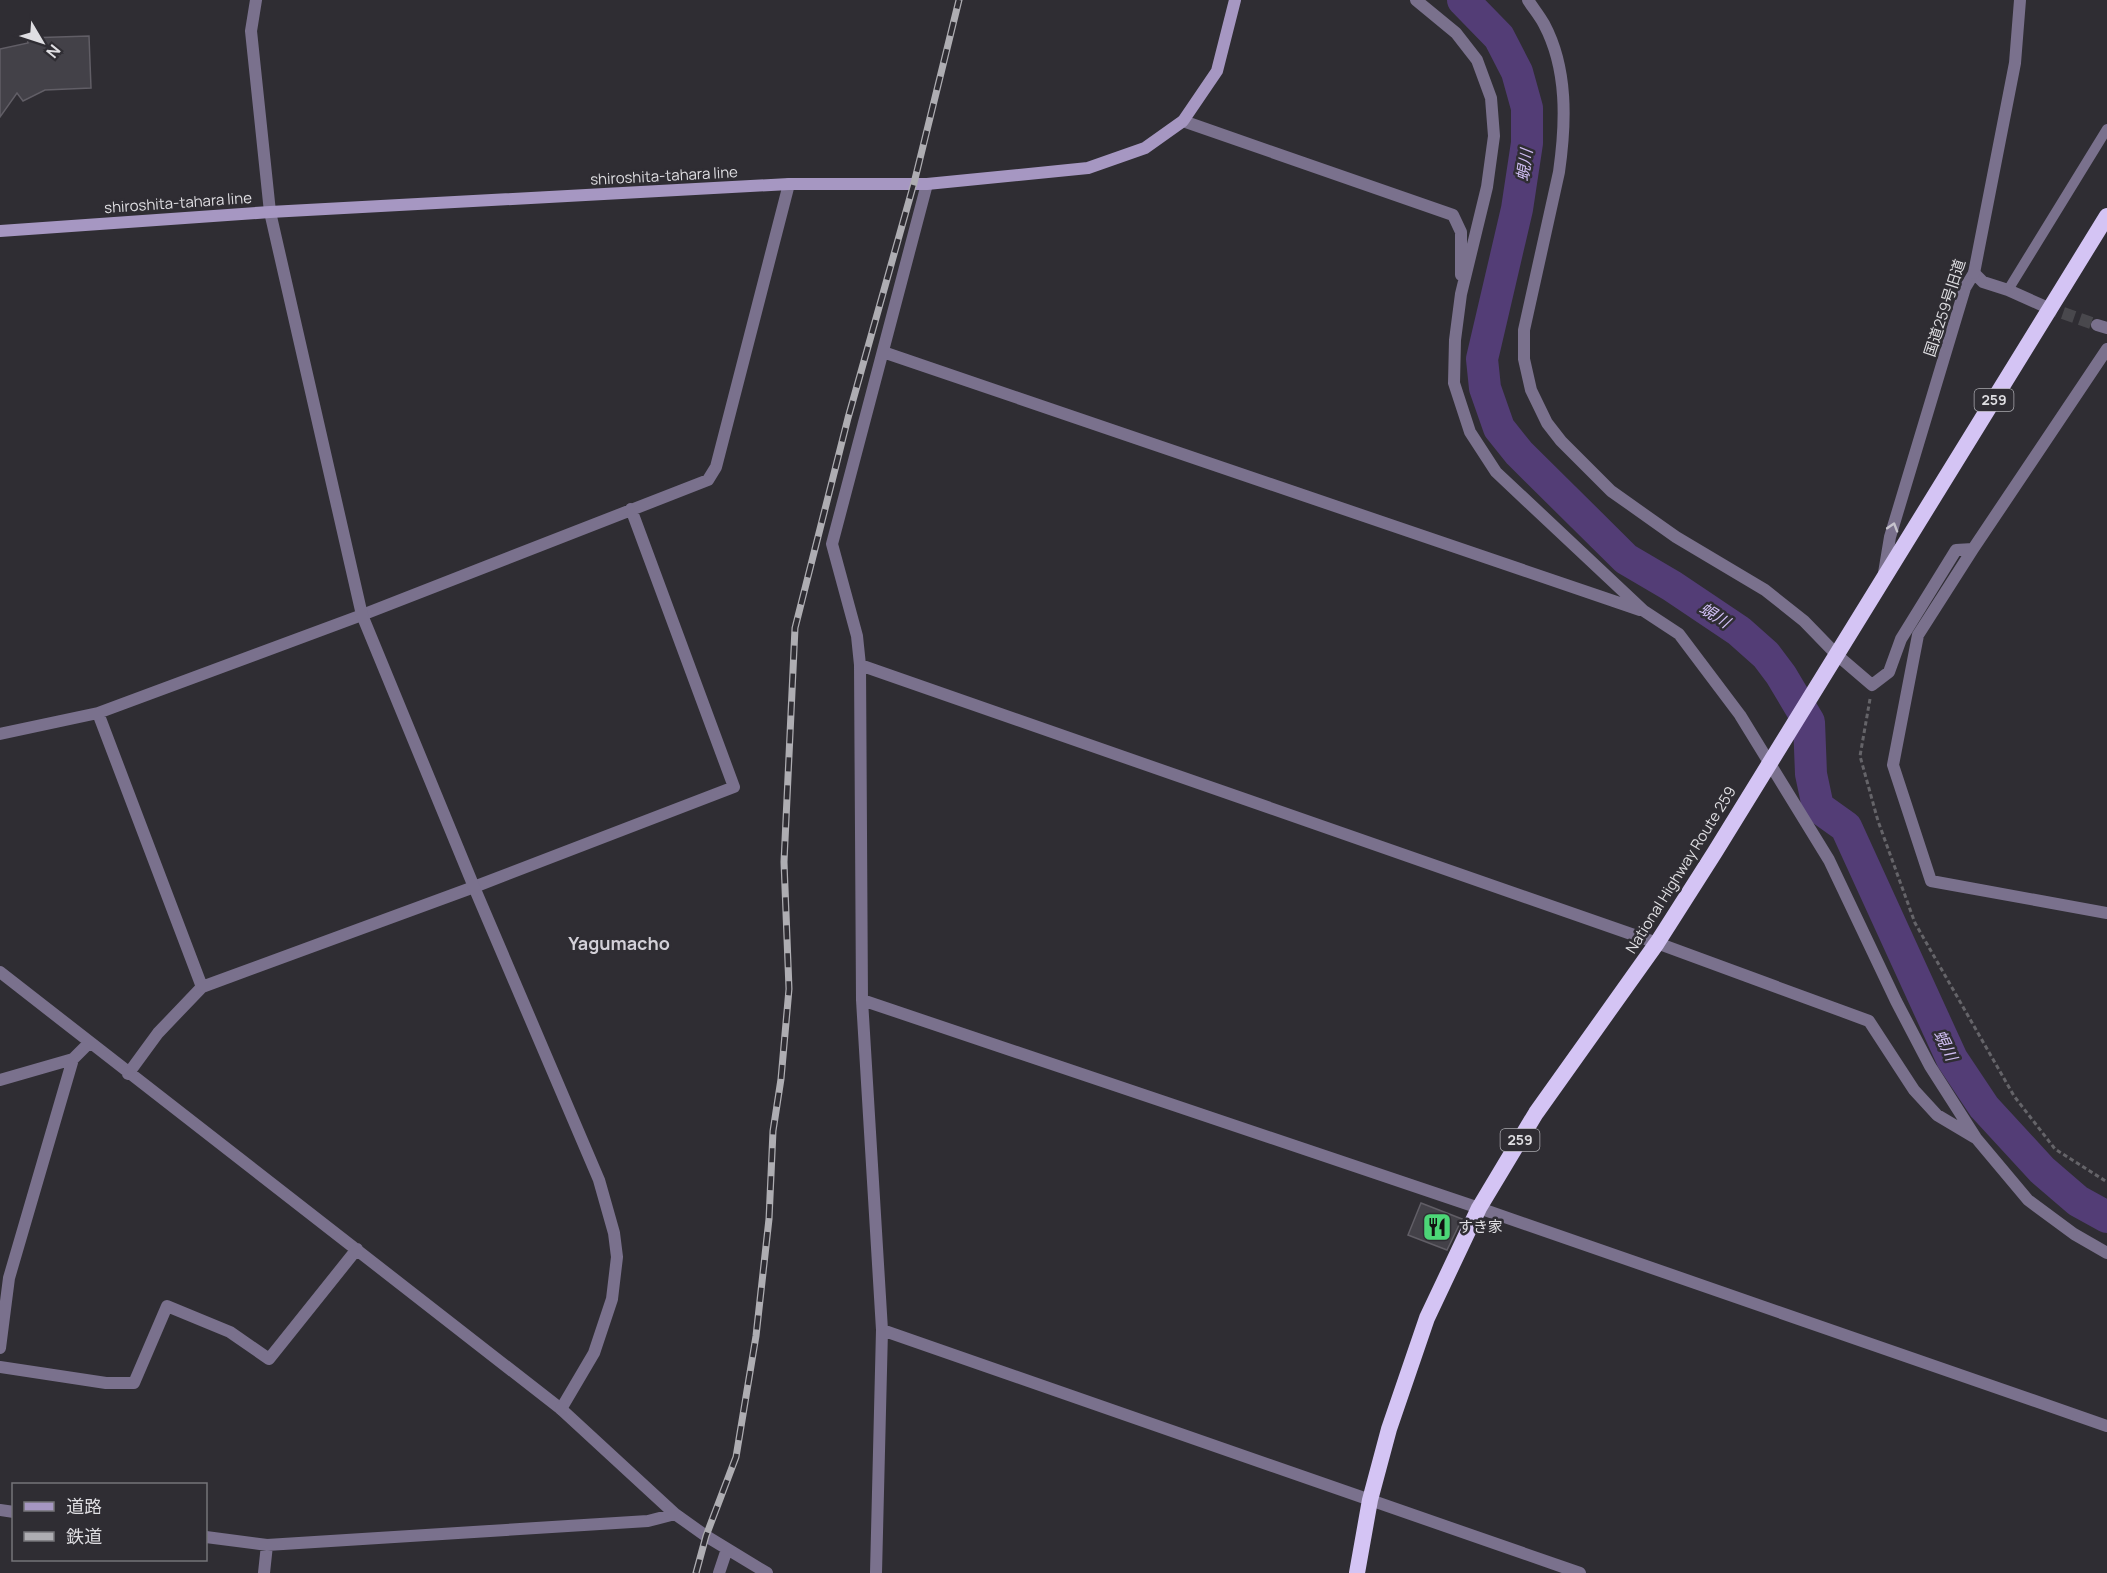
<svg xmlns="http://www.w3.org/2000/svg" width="2107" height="1573" font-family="Manrope,'Noto Sans JP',sans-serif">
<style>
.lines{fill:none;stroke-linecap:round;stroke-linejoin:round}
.river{stroke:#533d76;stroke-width:32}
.building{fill:#434148;stroke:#615e66;stroke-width:1.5}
.minor-tunnel{stroke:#49484d;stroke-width:12;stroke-dasharray:12 6;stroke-linecap:butt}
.path{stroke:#656469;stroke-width:3;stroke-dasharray:4.5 3;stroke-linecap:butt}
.service{stroke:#7a718d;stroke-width:10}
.minor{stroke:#7a718d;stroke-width:12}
.tertiary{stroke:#7a718d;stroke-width:12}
.secondary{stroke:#a697c2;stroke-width:12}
.trunk{stroke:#d4c4f4;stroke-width:16}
.rail-casing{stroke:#aeadb2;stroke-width:7}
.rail{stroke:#2f2d33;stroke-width:4.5;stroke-dasharray:14;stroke-linecap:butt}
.oneway{stroke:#c6c3cd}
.labels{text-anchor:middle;stroke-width:5;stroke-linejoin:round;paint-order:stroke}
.shield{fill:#2f2d33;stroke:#aaa9ae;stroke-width:1.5}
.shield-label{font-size:14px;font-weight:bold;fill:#dfdee2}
.street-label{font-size:15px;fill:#dfdee2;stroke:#2f2d33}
.poi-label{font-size:15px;fill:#dfdee2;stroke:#2f2d33;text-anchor:start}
.water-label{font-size:16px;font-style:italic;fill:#d0bef3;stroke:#2f2d33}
.quarter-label{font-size:18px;font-weight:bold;fill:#d3d0d8;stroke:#2f2d33}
</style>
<rect width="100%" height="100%" fill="#2f2d33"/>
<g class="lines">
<path class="river" d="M1463,0l36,37 18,35 10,36v35l-10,66 -35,150 3,29 14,40 20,25 107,106 46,27 67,45 27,24 15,20 28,47 2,52 7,33 28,20 106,232 32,48 58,63 36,31 29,16"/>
</g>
<path class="building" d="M89,36l2,52 -46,2 -22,11 -6,-8 -17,24v-68l28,-6 -1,-5z
M1421,1203l41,16 -15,31 -39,-15z"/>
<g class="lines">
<path class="minor-tunnel" d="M2046,307l51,18"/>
<path class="path" d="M1870,699l-10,57 18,65 37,102 99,173 41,53 52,33"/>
<path class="service" d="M2008,290l99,-161"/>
<path class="minor" d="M1416,0l40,33 21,27 14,38 3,38 -7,51 -26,107 -6,46 -1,43 16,49 26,40 148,139 35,23 61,81 89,145 67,141 34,65 46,72 52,62 46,34 33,19
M1183,121l270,94 8,17v43
M2097,325l10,3
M2107,349l-134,200 -55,86 -25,130 38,116 176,32
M883,352l757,258
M1884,573l6,-36 75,-249 9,-15 9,9 25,8 38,17
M1837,655l35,30 17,-13 12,-33 55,-89 17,-1
M860,665l797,278 212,78 45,69 23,25 37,22
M98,713l104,274
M0,734l98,-21 264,-98 346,-135 8,-13 73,-283
M0,972l561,437 114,105 31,22 61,37
M862,1000l617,208 628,218
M128,1074l30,-41 44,-46 272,-100 260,-100 -103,-278
M0,1080l73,-21
M882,1330l698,243
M0,1348l9,-70 64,-219 17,-17
M0,1367l106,16h28l33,-77 63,26 39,27 88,-110
M0,1510l14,2
M206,1537l61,8 381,-24 27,-7
M264,1573l3,-28
M719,1573l8,-24
M876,1573l6,-243 -20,-330 -2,-335 -3,-29 -25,-92 95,-360"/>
<path class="tertiary" d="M256,0l-5,31 19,181 92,403 112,272 125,293 15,53 3,24 -5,42 -18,54 -33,56
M1528,0c5,8 11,15 16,24 24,45 22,99 15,148l-35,158v29l7,31 16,33 14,18 50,50 65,46 89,53 39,31 33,34
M1974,273l41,-210 5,-63"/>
<path class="secondary" d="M0,231l270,-19 519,-28h138l161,-16 57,-20 38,-27 34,-50 18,-71"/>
<path class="trunk" d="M1357,1573l13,-73 19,-71 38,-111 52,-110 57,-95 121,-170 58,-91 392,-636"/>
<g class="rail-casing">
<path id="rail" d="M696,1573l10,-37 30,-79 20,-121 13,-117 4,-88 8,-52 8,-90 -5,-127 11,-234 53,-210 66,-235 45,-183"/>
</g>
<use href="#rail" class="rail"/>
</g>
<defs><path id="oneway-chevron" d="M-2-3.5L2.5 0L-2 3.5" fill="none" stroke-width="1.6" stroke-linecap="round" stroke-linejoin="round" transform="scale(1.5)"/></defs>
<use class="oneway" href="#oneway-chevron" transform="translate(1893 527) rotate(-73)"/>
<defs>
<g id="restaurant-square" transform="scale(1.5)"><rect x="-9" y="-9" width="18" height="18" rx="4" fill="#4cd677" stroke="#2f2d33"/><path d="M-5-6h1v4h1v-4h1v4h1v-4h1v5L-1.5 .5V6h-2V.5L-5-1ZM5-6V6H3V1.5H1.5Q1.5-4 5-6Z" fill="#111"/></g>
</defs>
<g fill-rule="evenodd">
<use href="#restaurant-square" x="1437" y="1227"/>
</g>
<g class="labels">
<g class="shield">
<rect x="1974.5" y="389" width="39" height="22" rx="4.5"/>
<rect x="1500.5" y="1129" width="39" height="22" rx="4.5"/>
</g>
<g class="shield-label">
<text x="1994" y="405">259</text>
<text x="1520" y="1145">259</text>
</g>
<g class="street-label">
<text transform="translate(664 176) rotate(-3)" y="5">shiroshita-tahara line</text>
<text transform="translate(178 203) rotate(-4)" y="5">shiroshita-tahara line</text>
<text transform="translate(1945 308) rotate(-72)" y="5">国道259号旧道</text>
<text transform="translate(1681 870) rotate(-58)" y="5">National Highway Route 259</text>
</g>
<g class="poi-label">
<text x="1458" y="1232">すき家</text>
</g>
<g class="water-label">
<text transform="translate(1524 165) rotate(-82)" y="6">蜆川</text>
<text transform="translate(1715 615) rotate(32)" y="6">蜆川</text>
<text transform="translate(1946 1045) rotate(64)" y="6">蜆川</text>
</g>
<g class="quarter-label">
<text x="619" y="950">Yagumacho</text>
</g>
</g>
<rect x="12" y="1483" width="195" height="78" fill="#2f2d33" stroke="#757479" stroke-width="1.5"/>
<rect x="24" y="1502" width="30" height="9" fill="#a697c2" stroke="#757479" stroke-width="1.5"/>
<text x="66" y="1513" font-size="18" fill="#dfdee2">道路</text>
<rect x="24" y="1532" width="30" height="9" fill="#aeadb2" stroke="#757479" stroke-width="1.5"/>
<text x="66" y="1543" font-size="18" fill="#dfdee2">鉄道</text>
<g transform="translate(42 42) rotate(129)" stroke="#2f2d33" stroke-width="4.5" paint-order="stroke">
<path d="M0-4.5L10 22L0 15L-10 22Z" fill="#dfdee2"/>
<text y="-9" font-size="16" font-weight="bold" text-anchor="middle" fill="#dfdee2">N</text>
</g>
</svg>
